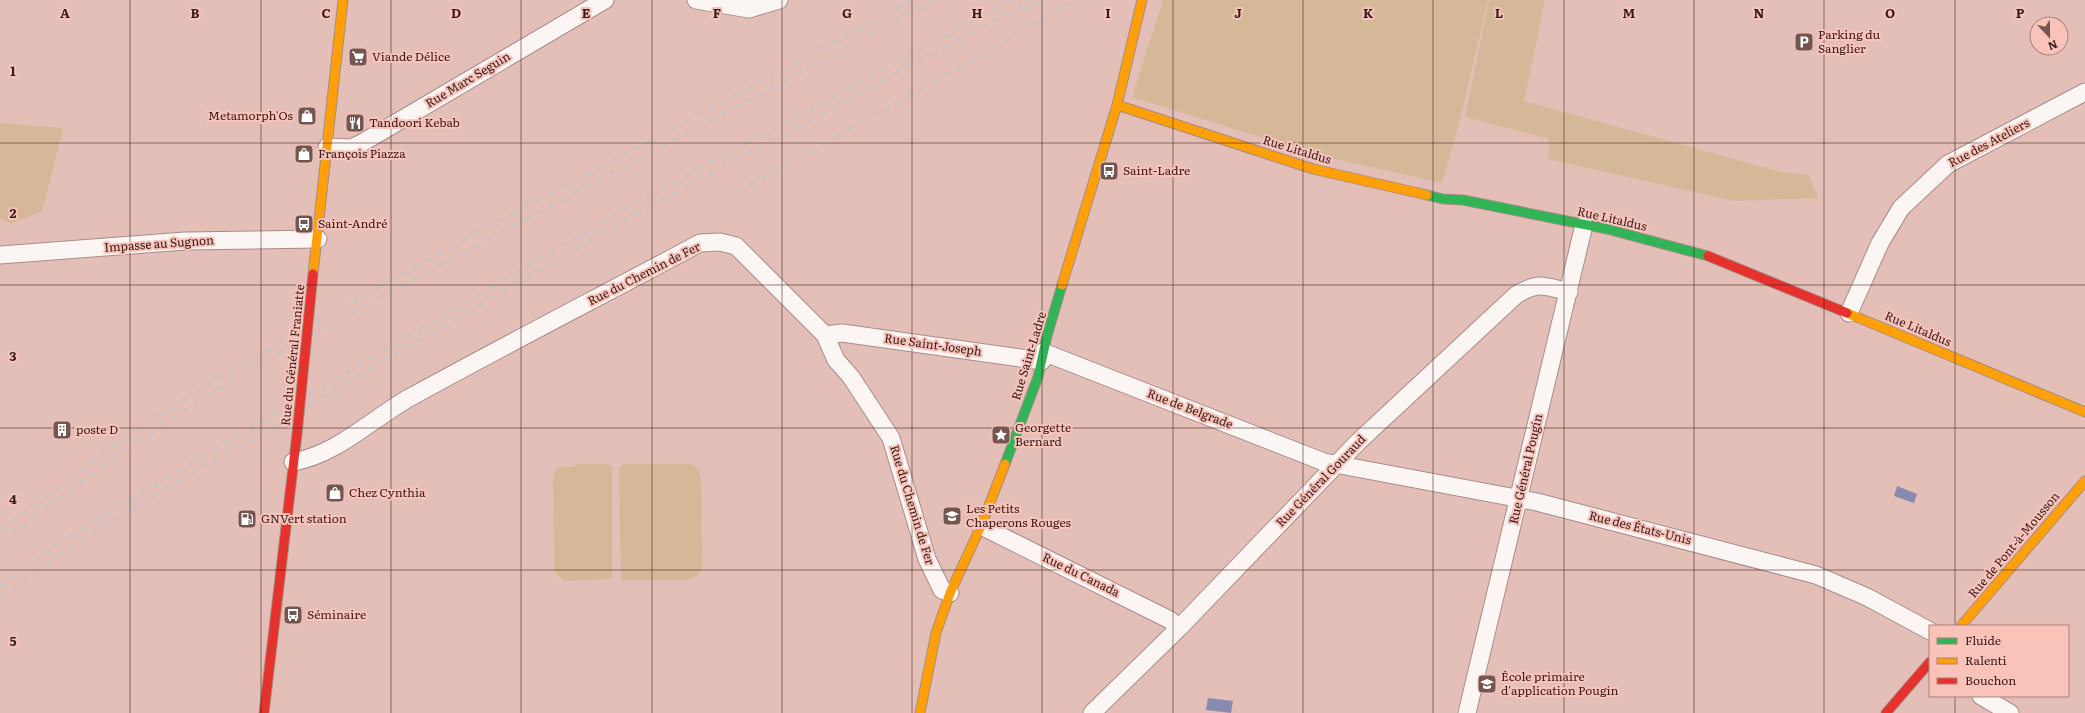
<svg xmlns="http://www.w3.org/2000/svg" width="2085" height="713" font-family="Literata,serif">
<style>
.green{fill:#d4b898}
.water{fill:#888ab0}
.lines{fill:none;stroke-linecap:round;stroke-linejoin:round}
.street-casing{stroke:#a88c88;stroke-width:19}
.fast-casing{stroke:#a88c88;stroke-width:11}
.slow-casing{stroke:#a88c88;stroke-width:11}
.jam-casing{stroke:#a88c88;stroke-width:11}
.street{stroke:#fbf5f4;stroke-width:17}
.fast{stroke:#30b455;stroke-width:9}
.slow{stroke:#ff9f0a;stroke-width:9}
.jam{stroke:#e5322d;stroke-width:9}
.rail{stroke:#cec2c1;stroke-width:3;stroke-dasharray:7 7;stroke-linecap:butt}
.jam-bridge-casing{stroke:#a88c88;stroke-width:11;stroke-linecap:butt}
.jam-bridge{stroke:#e5322d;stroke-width:9}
.grid{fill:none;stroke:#361d1a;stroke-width:1;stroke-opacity:0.55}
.labels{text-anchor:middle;stroke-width:4;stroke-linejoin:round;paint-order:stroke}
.poi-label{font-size:12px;fill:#361d1a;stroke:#f9c3ba;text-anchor:start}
.street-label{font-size:12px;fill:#361d1a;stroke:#f9c3ba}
.grid-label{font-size:13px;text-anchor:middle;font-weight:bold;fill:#361d1a;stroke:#f9c3ba;stroke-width:4;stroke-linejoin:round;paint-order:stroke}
</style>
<rect width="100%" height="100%" fill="#e4bfb8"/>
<path class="green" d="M1163,0h325l-28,120 -18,63 -121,-27 -189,-59z
M1489,0h56l-21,101 257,71 28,3 9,23 -84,3 -186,-42 1,-20 -84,-22z
M0,123l63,5 -21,83 -31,13 -11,-6z
M575,464h33l4,3v112l-47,2 -9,-7 -2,-5 -1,-94 5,-8h17z
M624,464h67l8,6 2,9 1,87c-2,8 -6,10 -13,14h-68l-2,-112z"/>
<path class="water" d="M1897,486l20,8 -3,9 -20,-7z
M1208,698l25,3 -2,12 -25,-3z"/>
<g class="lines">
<g class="street-casing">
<path id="street" d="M696,0l53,9 30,-9
M327,147l24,1 9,-4 245,-144
M0,255l185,-14 133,-2
M1849,313l31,-70 21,-35 47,-44 137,-72
M825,335l17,-2 200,28
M1043,352l281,110 213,40 279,73 51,22 63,34
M293,462c43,-7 79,-43 116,-64 96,-53 194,-103 291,-155l20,-1 16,4 89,89 11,25 15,17 40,61 36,121 15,31 8,3
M981,526l189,94 9,8
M1981,696l29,17
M1092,713l87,-85 179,-186 158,-147c23,-14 28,-9 53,-3
M1467,713l117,-488"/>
</g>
<g class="fast-casing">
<path id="fast" d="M1427,195l16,4 20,1 144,29 101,27
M1005,464l33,-87 9,-41 15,-51"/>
</g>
<g class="slow-casing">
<path id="slow" d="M1117,105l196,64 114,26
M313,274l30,-274
M1062,285l55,-180 25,-105
M1847,313l238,99
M1961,626l124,-145
M920,713l16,-80 14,-40 31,-67 24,-62"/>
</g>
<g class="jam-casing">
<path id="jam" d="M1708,256l139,57
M264,713l33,-279
M1886,713l44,-51"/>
</g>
<use href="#street" class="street"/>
<use href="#fast" class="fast"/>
<use href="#slow" class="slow"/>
<use href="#jam" class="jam"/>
<path class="rail" d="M1023,10l26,-10
M736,192l214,-119 125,-73
M0,532l105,-80 88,-58 63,-38 195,-109 463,-247
M0,543l106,-80 100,-66 54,-33 197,-108 478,-256
M0,587l64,-46 58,-37 510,-299 381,-205
M0,598l62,-45 59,-38 516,-302 395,-213"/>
<g class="jam-bridge-casing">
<path id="jam-bridge" d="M297,434l16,-160"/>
</g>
<use href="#jam-bridge" class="jam-bridge"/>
</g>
<path class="grid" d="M130,0v713M261,0v713M391,0v713M521,0v713M652,0v713M782,0v713M912,0v713M1042,0v713M1173,0v713M1303,0v713M1433,0v713M1564,0v713M1694,0v713M1824,0v713M1955,0v626M0,143h2085M0,285h2085M0,428h2085M0,570h2085M1955,696v17"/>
<defs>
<g id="parking-square" transform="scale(1)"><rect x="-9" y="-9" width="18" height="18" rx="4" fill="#735651" stroke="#f9c3ba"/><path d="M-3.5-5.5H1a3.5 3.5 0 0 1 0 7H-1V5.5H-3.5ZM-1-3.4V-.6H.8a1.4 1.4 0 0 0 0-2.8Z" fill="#fff"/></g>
<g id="supermarket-square" transform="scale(1)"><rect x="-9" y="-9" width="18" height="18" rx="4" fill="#735651" stroke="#f9c3ba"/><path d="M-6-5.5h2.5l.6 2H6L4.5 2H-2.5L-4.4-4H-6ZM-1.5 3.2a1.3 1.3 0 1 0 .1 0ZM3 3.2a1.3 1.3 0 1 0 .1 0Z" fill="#fff"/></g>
<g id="shop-square" transform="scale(1)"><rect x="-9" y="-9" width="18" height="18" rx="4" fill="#735651" stroke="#f9c3ba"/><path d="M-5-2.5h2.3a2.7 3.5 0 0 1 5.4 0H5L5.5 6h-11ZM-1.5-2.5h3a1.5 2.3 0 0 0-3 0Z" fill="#fff"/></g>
<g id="restaurant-square" transform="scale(1)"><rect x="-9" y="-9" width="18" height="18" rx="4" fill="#735651" stroke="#f9c3ba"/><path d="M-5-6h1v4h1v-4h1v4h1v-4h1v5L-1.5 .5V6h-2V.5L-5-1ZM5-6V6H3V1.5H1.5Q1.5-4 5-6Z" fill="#fff"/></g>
<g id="bus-square" transform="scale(1)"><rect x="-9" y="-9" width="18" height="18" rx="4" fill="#735651" stroke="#f9c3ba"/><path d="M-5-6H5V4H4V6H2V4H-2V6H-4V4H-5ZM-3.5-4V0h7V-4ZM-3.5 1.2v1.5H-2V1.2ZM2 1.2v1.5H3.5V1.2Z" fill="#fff"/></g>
<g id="building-square" transform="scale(1)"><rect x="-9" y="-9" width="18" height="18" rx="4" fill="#735651" stroke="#f9c3ba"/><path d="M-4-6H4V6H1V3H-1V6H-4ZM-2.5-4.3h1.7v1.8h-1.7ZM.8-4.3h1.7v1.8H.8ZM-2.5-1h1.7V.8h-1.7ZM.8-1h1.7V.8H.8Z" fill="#fff"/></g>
<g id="sight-square" transform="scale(1)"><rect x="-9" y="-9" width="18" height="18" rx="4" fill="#735651" stroke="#f9c3ba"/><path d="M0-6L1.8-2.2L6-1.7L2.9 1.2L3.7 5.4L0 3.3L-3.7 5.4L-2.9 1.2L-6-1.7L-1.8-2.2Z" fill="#fff"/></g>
<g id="school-square" transform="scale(1)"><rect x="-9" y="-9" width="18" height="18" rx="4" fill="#735651" stroke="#f9c3ba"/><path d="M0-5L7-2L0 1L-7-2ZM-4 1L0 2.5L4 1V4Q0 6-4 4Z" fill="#fff"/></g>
<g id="fuel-square" transform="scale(1)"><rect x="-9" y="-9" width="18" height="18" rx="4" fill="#735651" stroke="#f9c3ba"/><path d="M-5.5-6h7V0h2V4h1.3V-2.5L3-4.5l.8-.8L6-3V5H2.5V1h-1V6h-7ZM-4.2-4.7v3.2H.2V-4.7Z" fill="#fff"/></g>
</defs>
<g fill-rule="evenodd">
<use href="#parking-square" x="1804" y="42"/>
<use href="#supermarket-square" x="358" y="57"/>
<use href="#shop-square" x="307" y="116"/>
<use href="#restaurant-square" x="355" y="123"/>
<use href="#shop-square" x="304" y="154"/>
<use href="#bus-square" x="1109" y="171"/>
<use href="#bus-square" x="304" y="224"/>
<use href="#building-square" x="62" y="430"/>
<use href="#sight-square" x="1001" y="435"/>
<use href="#shop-square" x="335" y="493"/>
<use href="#school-square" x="952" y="516"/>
<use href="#fuel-square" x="247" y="519"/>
<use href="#bus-square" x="293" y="615"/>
<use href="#school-square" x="1487" y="684"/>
</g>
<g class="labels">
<g class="poi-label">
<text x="1818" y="39">Parking du<tspan x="1818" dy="14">Sanglier</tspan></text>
<text x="372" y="61">Viande Délice</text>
<text x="293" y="120" text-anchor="end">Metamorph'Os</text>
<text x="369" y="127">Tandoori Kebab</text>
<text x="318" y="158">François Piazza</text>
<text x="1123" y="175">Saint-Ladre</text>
<text x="318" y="228">Saint-André</text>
<text x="1015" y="432">Georgette<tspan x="1015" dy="14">Bernard</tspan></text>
<text x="76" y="434">poste D</text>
<text x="349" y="497">Chez Cynthia</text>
<text x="966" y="513">Les Petits<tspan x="966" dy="14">Chaperons Rouges</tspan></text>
<text x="261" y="523">GNVert station</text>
<text x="307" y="619">Séminaire</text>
<text x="1501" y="681">École primaire<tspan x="1501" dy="14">d'application Pougin</tspan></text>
</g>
<g class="street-label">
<text transform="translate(468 80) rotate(-31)" y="4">Rue Marc Seguin</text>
<text transform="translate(1989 143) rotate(-28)" y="4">Rue des Ateliers</text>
<text transform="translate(1297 150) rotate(17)" y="4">Rue Litaldus</text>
<text transform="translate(1612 219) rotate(13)" y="4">Rue Litaldus</text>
<text transform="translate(159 244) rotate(-4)" y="4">Impasse au Sugnon</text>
<text transform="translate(644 274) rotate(-27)" y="4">Rue du Chemin de Fer</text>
<text transform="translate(1918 329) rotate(23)" y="4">Rue Litaldus</text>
<text transform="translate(933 345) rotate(8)" y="4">Rue Saint-Joseph</text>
<text transform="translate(293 355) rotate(-84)" y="4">Rue du Général Franiatte</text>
<text transform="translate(1029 356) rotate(-73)" y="4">Rue Saint-Ladre</text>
<text transform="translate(1190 409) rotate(21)" y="4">Rue de Belgrade</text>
<text transform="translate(1526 469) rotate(-77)" y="4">Rue Général Pougin</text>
<text transform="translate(1321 481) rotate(-46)" y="4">Rue Général Gouraud</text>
<text transform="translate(912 505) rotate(73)" y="4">Rue du Chemin de Fer</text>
<text transform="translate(1640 528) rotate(14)" y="4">Rue des États-Unis</text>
<text transform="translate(2014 545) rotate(-50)" y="4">Rue de Pont-à-Mousson</text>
<text transform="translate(1081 575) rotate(26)" y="4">Rue du Canada</text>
</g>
</g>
<g class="grid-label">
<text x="65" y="18">A</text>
<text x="195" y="18">B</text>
<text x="326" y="18">C</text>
<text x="456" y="18">D</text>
<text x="586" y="18">E</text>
<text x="717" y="18">F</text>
<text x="847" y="18">G</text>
<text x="977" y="18">H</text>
<text x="1108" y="18">I</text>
<text x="1238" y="18">J</text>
<text x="1368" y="18">K</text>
<text x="1499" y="18">L</text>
<text x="1629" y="18">M</text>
<text x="1759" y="18">N</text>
<text x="1890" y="18">O</text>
<text x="2020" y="18">P</text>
<text x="13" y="76">1</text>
<text x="13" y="218">2</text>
<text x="13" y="361">3</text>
<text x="13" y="504">4</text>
<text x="13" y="646">5</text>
</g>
<rect x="1929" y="625" width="140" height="72" fill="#f9c3ba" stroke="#ab817a"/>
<rect x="1937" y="638" width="20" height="6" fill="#30b455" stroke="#ab817a"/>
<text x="1965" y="645" font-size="12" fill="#361d1a">Fluide</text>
<rect x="1937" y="658" width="20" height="6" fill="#ff9f0a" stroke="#ab817a"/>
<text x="1965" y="665" font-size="12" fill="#361d1a">Ralenti</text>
<rect x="1937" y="678" width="20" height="6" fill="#e5322d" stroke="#ab817a"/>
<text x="1965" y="685" font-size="12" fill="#361d1a">Bouchon</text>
<g transform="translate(2049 36) rotate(158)"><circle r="19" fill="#f9c3ba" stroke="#ab817a"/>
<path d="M0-3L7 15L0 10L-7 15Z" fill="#735651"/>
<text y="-6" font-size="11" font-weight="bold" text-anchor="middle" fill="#361d1a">N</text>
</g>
</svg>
